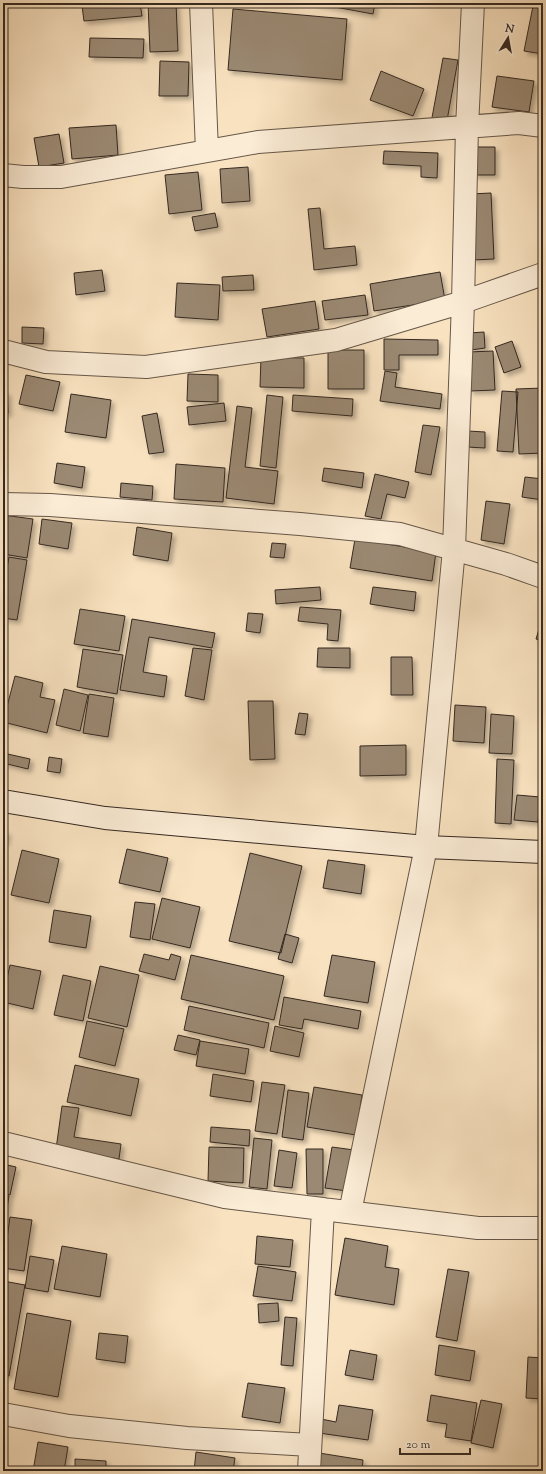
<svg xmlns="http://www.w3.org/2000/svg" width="546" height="1474" font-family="'Sorts Mill Goudy',serif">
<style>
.building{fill:#9b8973;stroke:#352920;filter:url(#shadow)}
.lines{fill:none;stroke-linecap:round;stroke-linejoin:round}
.street-casing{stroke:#665748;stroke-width:24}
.secondary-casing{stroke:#352920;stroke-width:24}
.street{stroke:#fbecd6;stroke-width:22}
.secondary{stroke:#fbecd6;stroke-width:22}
</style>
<defs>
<filter id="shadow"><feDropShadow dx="3.5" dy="3.5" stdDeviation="2" flood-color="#0004"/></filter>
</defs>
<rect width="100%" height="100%" fill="#f9e2c0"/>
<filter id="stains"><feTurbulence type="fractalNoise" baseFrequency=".005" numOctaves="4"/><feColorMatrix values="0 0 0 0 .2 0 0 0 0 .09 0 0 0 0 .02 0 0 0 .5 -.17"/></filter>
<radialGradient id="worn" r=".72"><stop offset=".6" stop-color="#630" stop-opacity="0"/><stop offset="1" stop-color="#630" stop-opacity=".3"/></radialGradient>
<path class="building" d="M121,3h19l2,13 -58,5 -2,-15z
M148,3h28l2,48 -28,1z
M313,3h62l-2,11z
M533,6l10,1v47l-19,-3z
M233,9l114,10 -5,61 -114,-10z
M90,38l54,1 -1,19 -54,-1z
M443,58l15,2 -12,66 -15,-3z
M160,61l29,1 -1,34h-29z
M381,71l43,18 -11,27 -43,-16z
M497,76l37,5 -5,31 -37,-5z
M116,125l2,30 -46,4 -3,-31z
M59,134l5,29 -25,4 -5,-29z
M473,147h22v28h-21z
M384,151l54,2 -1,25 -16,-1v-11l-38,-2z
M543,154v23h-4z
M248,167l2,34 -28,2 -2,-34z
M198,172l4,38 -33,4 -4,-39z
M491,193l3,66 -21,1 -3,-66z
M320,208l4,41 31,-3 2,19 -43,5 -6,-61z
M215,213l3,14 -23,4 -3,-14z
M102,270l3,21 -29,4 -2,-22z
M440,272l5,28 -71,11 -4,-27z
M253,275l1,15 -31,1 -1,-14z
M177,283l43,2 -2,35 -43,-3z
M543,287v22l-3,-21z
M365,295l3,20 -43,5 -3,-19z
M315,301l4,28 -52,8 -5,-28z
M22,327l22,1 -1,16 -21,-1z
M484,332l1,16 -14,2 -2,-17z
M384,339l54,1v15h-39v15h-15z
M512,341l9,26 -17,6 -9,-26z
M328,350h36v39h-36z
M493,351l2,39 -25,1 -2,-39z
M261,357l43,1v30l-44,-1z
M385,371l12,2 -2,14 47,7 -2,15 -60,-8z
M188,374l30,1v27l-31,-1z
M26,375l34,7 -7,29 -34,-7z
M543,388v65l-24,1 -3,-65z
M502,391l16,1 -5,60 -16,-1z
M3,392h4l1,21h-5z
M71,394l40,6 -5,38 -41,-6z
M267,395l16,2 -7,71 -16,-2z
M293,395l60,4 -1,17 -60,-5z
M224,403l2,18 -37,4 -2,-18z
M237,406l15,2 -7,59 33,4 -4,33 -48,-6z
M157,413l7,39 -15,2 -7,-38z
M423,425l17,2 -9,48 -16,-3z
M468,431l17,1v16l-18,-1z
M57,463l28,4 -3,21 -28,-5z
M176,464l49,4 -2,34 -49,-3z
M324,468l40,5 -2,15 -40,-7z
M375,474l34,8 -4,16 -18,-4 -6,25 -16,-3z
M525,477l18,2v21l-21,-3z
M121,483l32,3 -1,14 -32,-3z
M486,501l24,3 -6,40 -23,-4z
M3,515l30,4 -6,39 -24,-4z
M42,519l30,4 -4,26 -29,-5z
M137,527l35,6 -4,28 -35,-6z
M355,539l81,13 -4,29 -82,-13z
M272,543l14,1 -2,14 -14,-1z
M9,557l18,3 -10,60 -14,-2v-27z
M320,587l1,13 -45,4 -1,-14z
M373,587l43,5 -2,19 -44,-7z
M300,607l41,3 -3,31 -11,-1 1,-16 -30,-3z
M80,609l45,7 -6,35 -45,-7z
M248,613l15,1 -3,19 -14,-2z
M543,616v25l-7,-2z
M132,619l83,14 -3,15 -63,-11 -6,35 24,4 -3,21 -44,-7z
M193,648l19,2 -8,50 -19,-4z
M318,648h32v20l-33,-1z
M83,649l40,6 -6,39 -40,-7z
M391,657h21l1,38h-22z
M15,676l28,7 -3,14 15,3 -8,33 -44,-11z
M64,689l24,6 -8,36 -24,-6z
M89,694l25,4 -6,39 -25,-4z
M248,701h25l2,58 -25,1z
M455,705l31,2 -2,36 -31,-2z
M299,713l9,1 -3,21 -10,-1z
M491,714l23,2 -2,38 -23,-1z
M406,745v30l-46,1v-30z
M3,753l27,6 -2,10 -25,-6z
M49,757l13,2 -2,14 -13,-2z
M497,759l17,1 -3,64 -16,-1z
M517,795l23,2 -2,25 -24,-2z
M3,831l4,1 -2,11 -2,-1z
M127,849l41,9 -8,34 -41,-9z
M22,850l37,9 -10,44 -38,-8z
M250,853l52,13 -21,87 -52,-12z
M328,860l37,5 -4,29 -38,-6z
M162,898l38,9 -10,41 -38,-9z
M135,902l20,2 -5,36 -20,-3z
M54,910l37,6 -5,32 -37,-6z
M285,934l14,4 -7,25 -14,-4z
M144,954l25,6 2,-6 10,3 -6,23 -36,-9z
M191,955l93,21 -10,44 -93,-21z
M332,955l43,7 -7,41 -44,-7z
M10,965l31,6 -8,38 -30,-7v-6z
M100,966l39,9 -12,52 -39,-9z
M63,975l28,6 -8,40 -29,-6z
M284,997l77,14 -3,18 -54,-10 -2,10 -23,-4z
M189,1006l80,17 -5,25 -80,-18z
M87,1021l37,8 -9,37 -36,-9z
M275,1026l29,7 -5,24 -29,-6z
M178,1035l22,5 -4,15 -22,-5z
M200,1041l49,8 -4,25 -49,-8z
M75,1065l64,14 -8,37 -64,-14z
M213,1074l41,7 -3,21 -41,-6z
M262,1082l23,3 -8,49 -22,-3z
M314,1087l48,8 -6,40 -49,-8z
M288,1090l21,3 -6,47 -21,-3z
M62,1106l17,2 -5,29 47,7 -2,15 -63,-10z
M211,1127l39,3 -1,16 -39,-4z
M254,1138l18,2 -5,49 -18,-2z
M209,1147l35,1 -1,35 -35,-2z
M332,1147l22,3 -7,41 -22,-3z
M306,1149h17v45h-16z
M279,1150l18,3 -5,35 -18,-2z
M3,1164l13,3 -6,28 -7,-2z
M3,1195l6,1 -6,37z
M10,1217l22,3 -8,51 -21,-3z
M257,1236l36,4 -3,27 -35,-3z
M345,1238l43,8 -3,21 14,2 -5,36 -59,-10z
M62,1246l45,8 -7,43 -46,-8z
M30,1256l24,4 -6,32 -23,-4z
M258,1266l38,6 -4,29 -39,-5z
M448,1269l21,3 -12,69 -21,-4z
M3,1281l22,4 -16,91 -6,-1z
M278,1303l1,18 -20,2 -1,-19z
M27,1313l44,8 -13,76 -44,-8z
M285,1317l12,1 -4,48 -12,-1z
M99,1333l29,3 -3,27 -29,-4z
M439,1345l36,6 -5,30 -35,-6z
M350,1350l27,5 -4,25 -28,-5z
M528,1357l15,1v41l-17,-1z
M248,1383l37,5 -5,35 -38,-6z
M431,1395l46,8 -6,38 -26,-4 2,-13 -20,-3z
M481,1400l21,4 -9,44 -22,-5z
M339,1405l34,5 -5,30 -49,-7 2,-14 15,3z
M38,1442l30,5 -4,24h-31z
M196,1452l39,6 -2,13h-39z
M319,1453l44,7 -1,11h-46z
M75,1459l31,2v10h-31z"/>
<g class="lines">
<g class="street-casing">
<path id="street" d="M201,3l6,148
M3,175l20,2h38l197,-35 261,-19 24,3
M3,351l43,11 100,5 190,-27 127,-38 80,-28
M3,504l47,1 250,19 100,10 106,30 37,13
M3,1143l222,54 253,31h65
M350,1212l76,-365 28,-298 9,-247 4,-175 6,-124
M3,1414l66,12 118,12 123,7
M309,1471l14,-262"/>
</g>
<g class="secondary-casing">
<path id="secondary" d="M3,801l102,17 321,29 117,5"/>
</g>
<use href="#street" class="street"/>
<use href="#secondary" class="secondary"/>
</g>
<rect width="546" height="1474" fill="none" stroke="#f9e2c0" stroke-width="16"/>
<rect x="4" y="4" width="538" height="1466" fill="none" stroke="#352920" stroke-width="2"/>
<rect x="8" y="8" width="530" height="1458" fill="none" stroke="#352920"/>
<g transform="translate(508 38) rotate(11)" stroke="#fbecd6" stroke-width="3" paint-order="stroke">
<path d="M0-3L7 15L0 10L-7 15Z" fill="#352920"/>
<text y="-6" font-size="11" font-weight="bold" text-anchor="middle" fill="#352920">N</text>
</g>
<path d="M400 1448v6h70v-6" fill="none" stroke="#352920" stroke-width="2"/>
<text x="406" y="1448" font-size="12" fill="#352920" stroke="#fbecd6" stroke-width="3" paint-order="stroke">20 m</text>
<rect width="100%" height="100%" filter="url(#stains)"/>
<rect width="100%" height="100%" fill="url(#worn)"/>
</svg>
